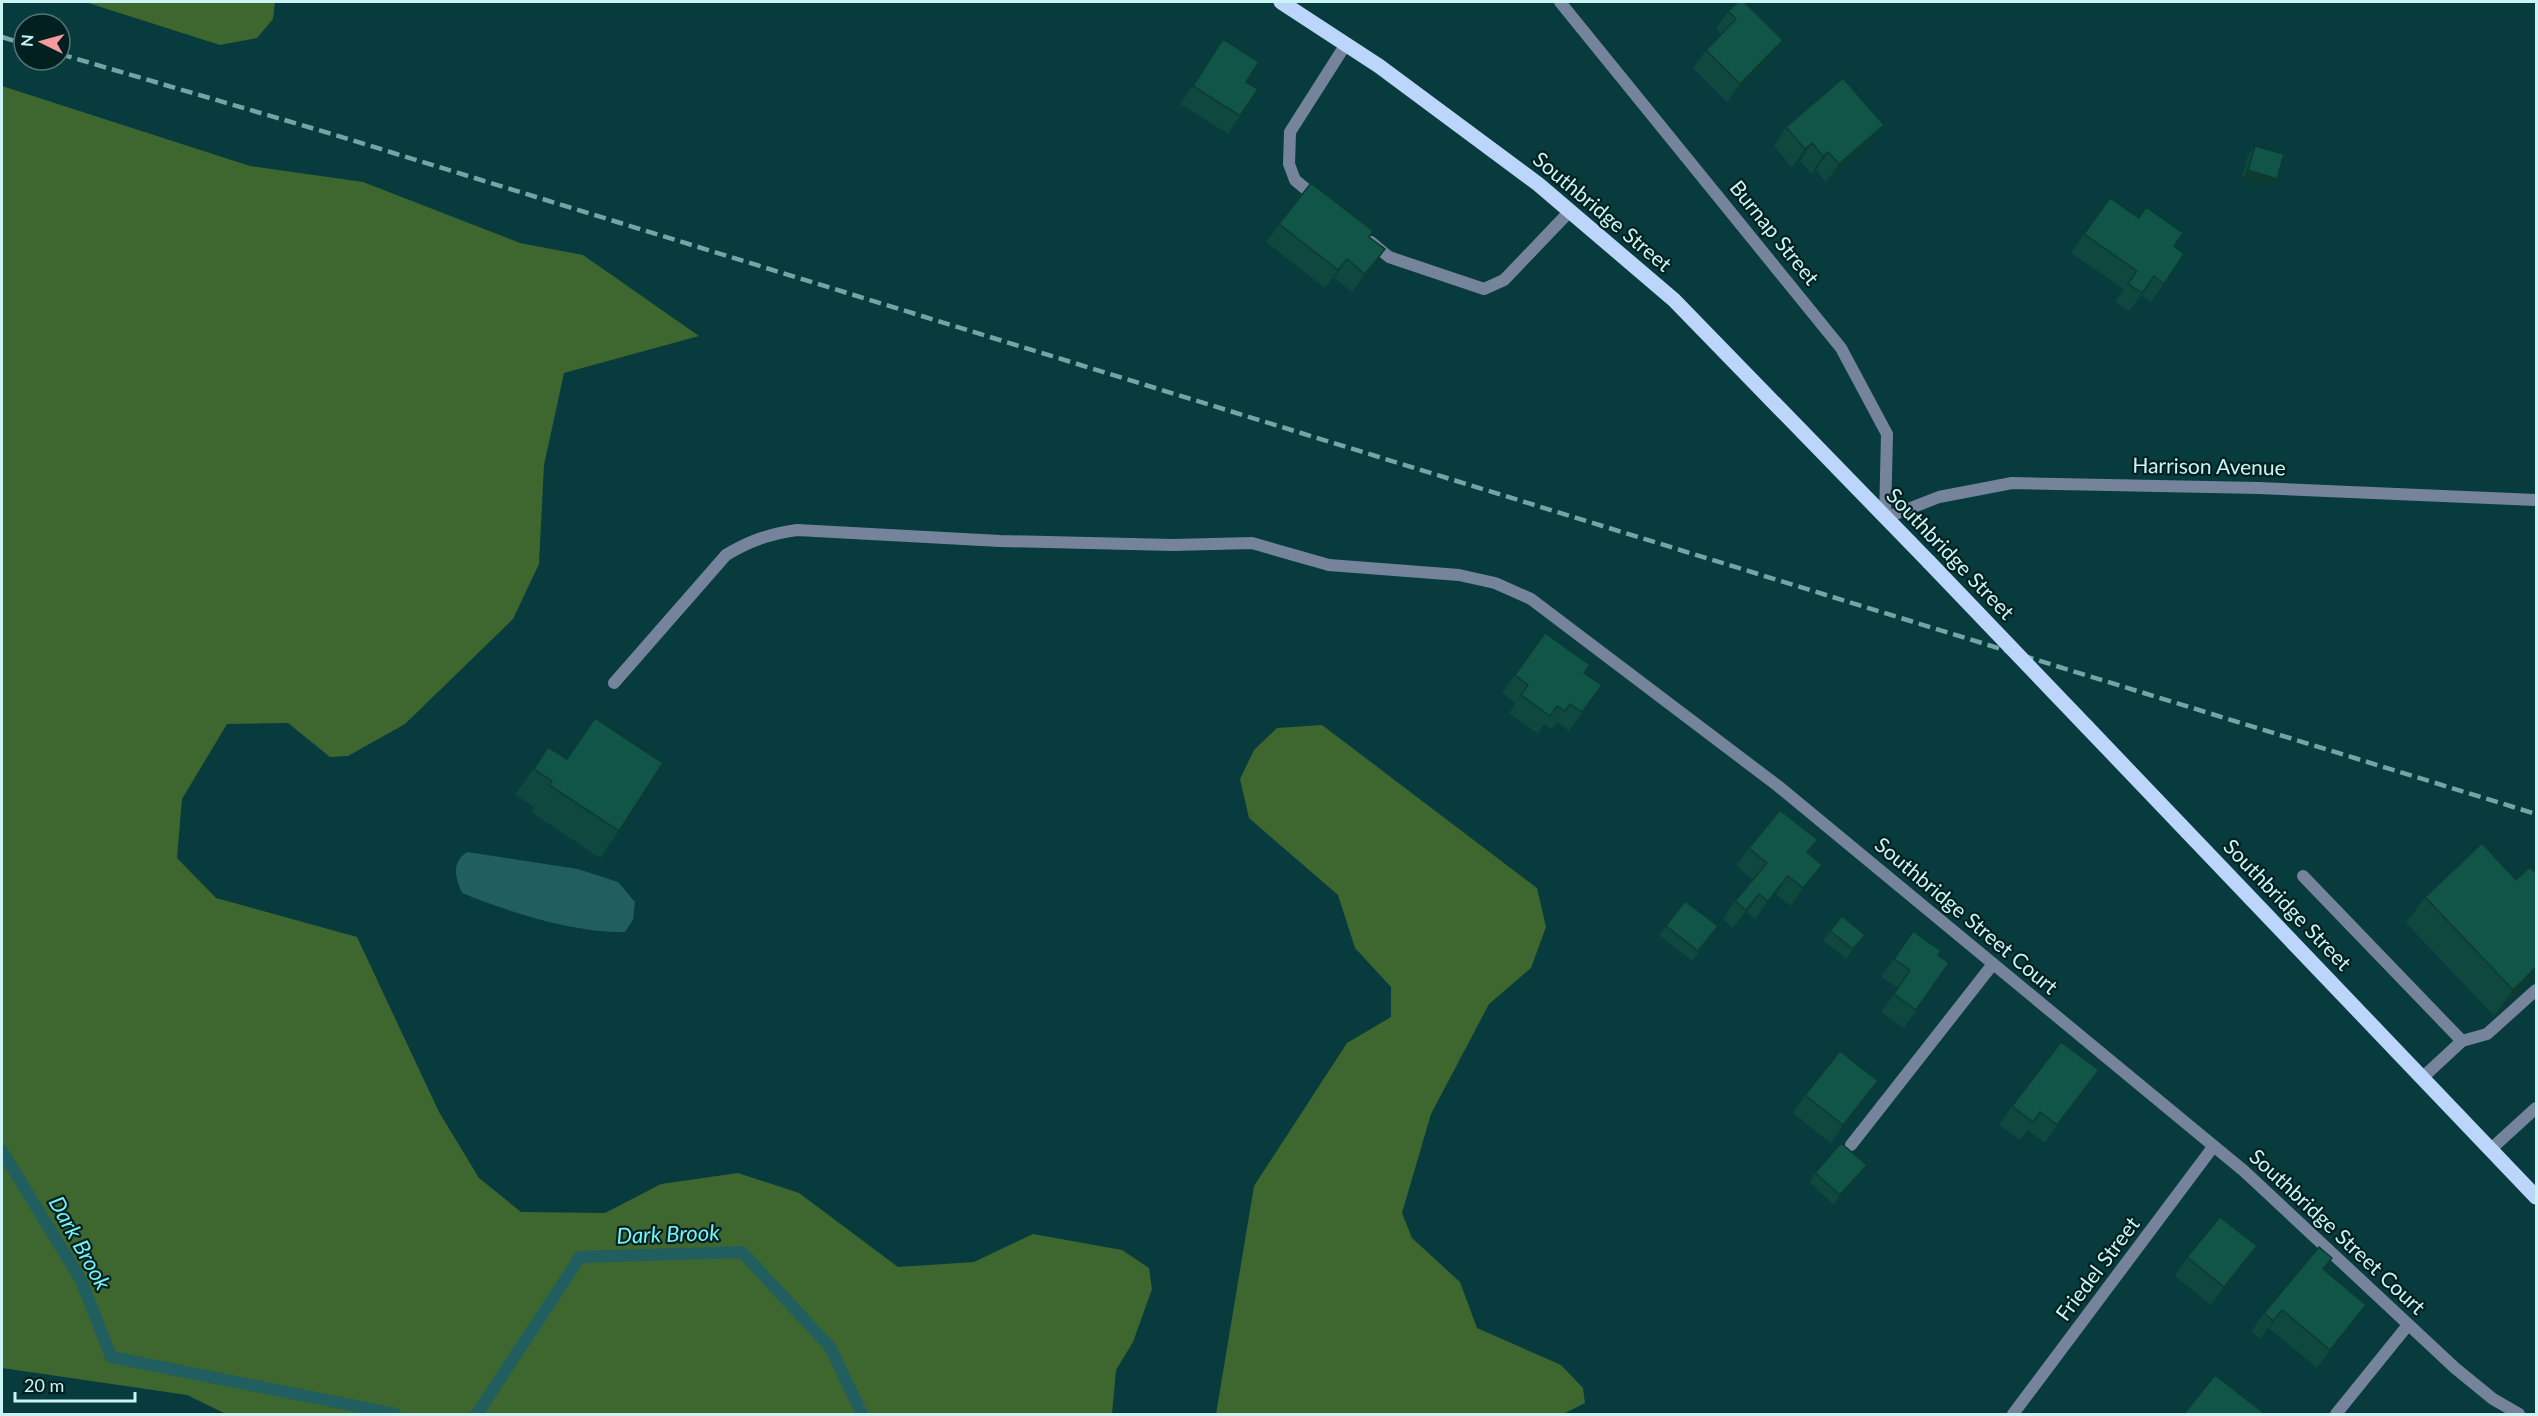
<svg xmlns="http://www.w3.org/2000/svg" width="2538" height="1416" font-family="Lato,sans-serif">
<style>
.green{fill:#3d672e}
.water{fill:#205e5f}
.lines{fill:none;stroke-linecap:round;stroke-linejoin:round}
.stream{stroke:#205e5f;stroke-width:12}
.lane{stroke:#75849b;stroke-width:12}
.street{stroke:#75849b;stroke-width:12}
.primary{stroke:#bcd5fa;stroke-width:15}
.rail{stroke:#75a4a4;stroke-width:4.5;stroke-dasharray:12 6;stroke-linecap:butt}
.primary-bridge{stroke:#bcd5fa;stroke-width:15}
.wall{fill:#0f483e}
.shaded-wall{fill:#0c3b32}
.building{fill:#115448;stroke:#0c3b32;stroke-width:1.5}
.labels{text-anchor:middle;stroke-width:4.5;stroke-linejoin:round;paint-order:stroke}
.street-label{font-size:21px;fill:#cbf5f5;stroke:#032021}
.water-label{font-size:22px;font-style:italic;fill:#77f3f7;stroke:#032021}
</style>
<rect width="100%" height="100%" fill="#073b3d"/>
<path class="green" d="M85,2h190l-2,17 -16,19 -37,7z
M2,86l248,80 113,16 157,61 63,12 116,81 -135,37 -20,92 -5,99 -26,55 -108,105 -57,32 -18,1 -42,-34 -61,1 -45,75 -5,59 39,40 141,39 82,175 40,66 42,34 84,1 56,-29 77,-11 61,20 99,74 76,-5 59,-28 89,16 27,18 3,21 -19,53 -17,28 -4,44h-886l-39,-19 -185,-27z
M1322,725l215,163 9,39 -15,41 -42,36 -58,110 -29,99 10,25 48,44 17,46 84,37 22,23 2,15 -22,11h-347l38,-228 93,-143 44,-26v-30l-36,-39 -17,-53 -89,-77 -9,-39 14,-29 23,-22z"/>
<path class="water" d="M467,852l111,17 40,13 17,20 -2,18 -8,12c-51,1 -116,-20 -163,-39 -7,-16 -11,-30 5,-41z"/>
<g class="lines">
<path class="stream" d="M2,1151l79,129 30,77 284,57
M477,1414l103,-157 162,-5 88,95 32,67"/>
<path class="lane" d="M1318,199l-23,-19 -6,-16 1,-32 56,-88
M1371,242l18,15 95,32 20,-9 66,-69
M614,683l112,-128c23,-14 43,-21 71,-25l203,11 173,4 79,-2 77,22
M2303,876l159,165
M2422,1078l40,-37 25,-7 49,-44
M1851,1145l142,-181
M2491,1149l45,-41"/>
<path class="street" d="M1560,2l281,346 46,86 -2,84 54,-21 73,-14 247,5 277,12
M1329,565l130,10 36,8 36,16 247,187 466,385 211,197 38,31 26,15
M2013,1414l200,-267
M2336,1414l72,-89"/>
<path class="primary" d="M1281,2l98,64 159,118 136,116 255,262
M2087,727l449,470"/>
<path class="rail" d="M2,37l22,7
M60,54l272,80 2204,680"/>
<path class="primary-bridge" d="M1929,562l158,165"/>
</g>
<path class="wall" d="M1728,11l55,29 -12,18 -44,44 -34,-34 13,-18 14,-16 -4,-5z
M1223,39l23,43 -6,34 -12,18 -48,-30z
M1884,125l-13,18 -45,39 -10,-12 -5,4 -11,-13 -8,7 -18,-22 12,-19z
M2255,146l22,33 -6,9 -30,-8 7,-25z
M1279,224l90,13 16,12 -13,19 -20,24 -18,-14 -9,10 -59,-46z
M2084,234l90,12 10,8 -33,48 -10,-7 -12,16 -14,-9 9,-13 -53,-36z
M1545,633l39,40 18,12 -33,46 -12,-9 -5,8 -8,-6 -6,10 -29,-21 7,-10 -14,-10z
M595,718l24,113 -19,27 -69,-46 3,-5 -19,-12 33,-48 18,12z
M1749,848l59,5 1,30 -18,23 -15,-12 -21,25 -8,-7 -14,16 -10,-9 12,-18 18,-21 -17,-14z
M2425,897l111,79 -42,40 -88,-93z
M1666,926h52l-26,35 -33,-26z
M1830,931l35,4 -19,24 -23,-19z
M1913,931l25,24 11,8 -45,65 -23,-16 17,-24 -17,-11z
M2099,1070l-54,73 -17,-13 -8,10 -21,-15 13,-19z
M1878,1081l-13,18 -34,45 -38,-31 12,-18z
M1867,1165l-7,10 -26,30 -25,-23 6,-9z
M2187,1257l57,7 -33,41 -36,-29z
M2332,1258l-9,12 31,54 -37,44 -48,-40 -9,11 -9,-7 13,-19z"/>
<path class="shaded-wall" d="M1783,40l-12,18 -44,44 13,-18z
M1884,125l-13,18 -45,39 13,-18z
M1812,143l-12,18 -8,7 13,-19z
M1828,152l-12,18 -5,4 12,-18z
M2248,170l29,9 -6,9 -30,-8z
M1385,249l-13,19 -20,24 13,-18z
M1347,259l-13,19 -9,10 13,-18z
M1822,865l-13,18 -18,23 12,-18z
M1788,876l-12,18 -21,25 13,-18z
M1759,894l-12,18 -14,16 13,-18z
M2536,967v9l-42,40 19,-26z
M2099,1070l-13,18 -41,55 12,-18z
M1878,1081l-13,18 -34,45 12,-19z
M1867,1165l-7,10 -26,30 6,-10z
M2257,1246l-13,18 -33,41 13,-18z
M2366,1305l-12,19 -37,44 13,-18z
M2282,1310l-13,18 -9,11 13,-18z"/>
<path class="building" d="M1738,2h6l39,38 -43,44 -34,-34 30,-31 -8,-8z
M1223,39l36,23 -13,20 12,7 -18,27 -47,-30z
M1843,78l41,47 -45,39 -11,-12 -5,4 -11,-13 -7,6 -19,-22z
M2255,146l29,8 -7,25 -29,-9z
M1311,183l62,48 -4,6 16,12 -20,25 -18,-15 -9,11 -59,-46z
M2110,198l29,20 7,-11 37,26 -9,13 10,8 -20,30 -10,-8 -12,17 -14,-9 9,-13 -53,-37z
M1545,633l45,32 -6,8 18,12 -20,27 -12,-8 -5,7 -8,-5 -7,10 -29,-21 7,-10 -13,-10z
M595,718l68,45 -44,68 -70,-46 3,-4 -18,-12 14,-22 19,12z
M1780,810l38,30 -11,12 15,13 -19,23 -15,-12 -20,25 -9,-7 -13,16 -11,-9 32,-38 -18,-15z
M2482,843l34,37 14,-13 6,6v94l-23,23 -88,-93z
M1685,901l33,25 -20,25 -32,-25z
M1842,916l23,19 -12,14 -23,-18z
M1913,931l28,20 -3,4 11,8 -33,47 -22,-16 16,-24 -16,-11z
M2061,1042l38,28 -42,55 -17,-13 -7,10 -21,-16z
M1840,1051l38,30 -35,44 -38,-30z
M1841,1143l26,22 -27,30 -25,-22z
M2220,1217l37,29 -33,41 -37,-30z
M2319,1247l13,11 -9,11 43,36 -36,45 -48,-40 -9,11 -9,-8z
M2215,1375l50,39h-81z"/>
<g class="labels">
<g class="street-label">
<text transform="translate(1602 212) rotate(40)" y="7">Southbridge Street</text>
<text transform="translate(1774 233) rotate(51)" y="7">Burnap Street</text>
<text transform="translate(2209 467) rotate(1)" y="7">Harrison Avenue</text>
<text transform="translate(1950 554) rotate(46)" y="7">Southbridge Street</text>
<text transform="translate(2287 905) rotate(46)" y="7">Southbridge Street</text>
<text transform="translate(1966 916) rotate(40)" y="7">Southbridge Street Court</text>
<text transform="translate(2337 1232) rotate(43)" y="7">Southbridge Street Court</text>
<text transform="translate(2098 1269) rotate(-53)" y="7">Friedel Street</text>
</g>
<g class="water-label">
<text transform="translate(668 1234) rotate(-2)" y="8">Dark Brook</text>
<text transform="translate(80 1243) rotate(61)" y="8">Dark Brook</text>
</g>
</g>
<rect width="2538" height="1416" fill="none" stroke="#cbf5f5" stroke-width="6"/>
<g transform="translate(42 42) rotate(275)"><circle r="28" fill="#032021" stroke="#537576" stroke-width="1.5"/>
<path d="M0-4.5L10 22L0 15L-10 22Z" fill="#f59b9d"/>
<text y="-9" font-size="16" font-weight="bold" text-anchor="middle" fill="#cbf5f5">N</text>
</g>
<path d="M15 1392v9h120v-9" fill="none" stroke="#cbf5f5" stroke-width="3"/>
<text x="24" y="1392" font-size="18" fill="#cbf5f5" stroke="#032021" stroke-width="4.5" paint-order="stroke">20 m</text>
</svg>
